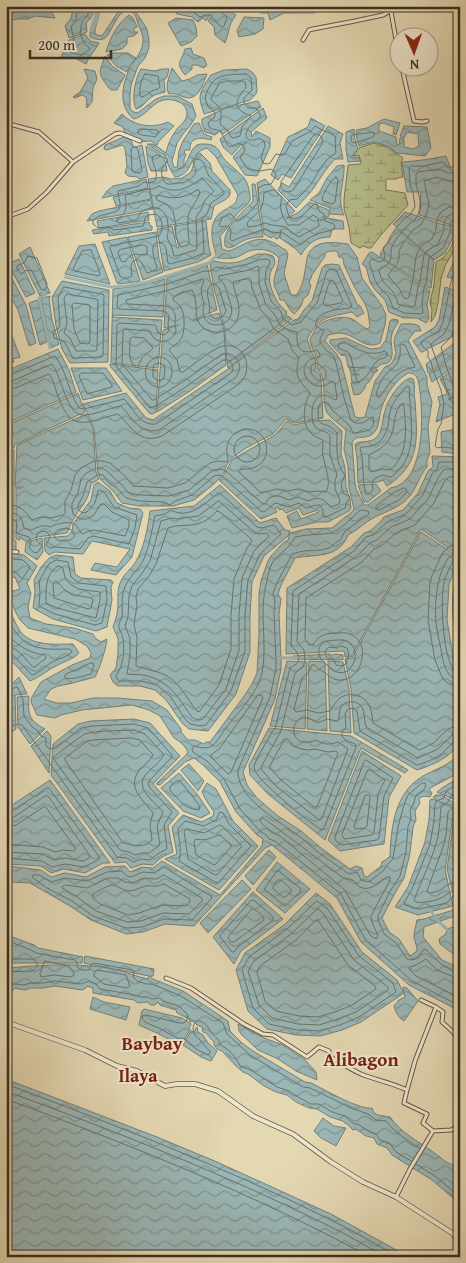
<svg xmlns="http://www.w3.org/2000/svg" width="466" height="1263" font-family="'Gentium Book Plus',serif">
<style>
.wetland{fill:url(#wetland-marsh);stroke:#787656}
.water{fill:url(#water-waves);stroke:#74817b;fill-rule:evenodd}
.lines{fill:none;stroke-linecap:round;stroke-linejoin:round}
.shore{stroke:#6a736c;stroke-width:1}
.canal{stroke:#9ab7b7;stroke-width:3}
.river{stroke:#9ab7b7;stroke-width:5}
.minor-casing{stroke:#645946;stroke-width:5}
.tertiary-casing{stroke:#645946;stroke-width:5.5}
.minor{stroke:#ede6ce;stroke-width:3}
.tertiary{stroke:#ede6ce;stroke-width:4}
.labels{text-anchor:middle;stroke-width:4;stroke-linejoin:round;paint-order:stroke}
.neighbourhood-label{font-size:18px;font-weight:bold;fill:#7a1f14;stroke:#ede6ce}
.quarter-label{font-size:19px;font-weight:bold;fill:#7a1f14;stroke:#ede6ce}
</style>
<defs>
<pattern id="wetland-marsh" width="20" height="14" patternUnits="userSpaceOnUse" patternTransform="scale(1.25)"><rect width="20" height="14" fill="#b6be8b"/><path d="M1 5h8M5 5V1M11 12h8M15 12V8" fill="none" stroke="#959b71"/></pattern>
<pattern id="water-waves" width="16" height="10" patternUnits="userSpaceOnUse" patternTransform="scale(1.25)"><rect width="16" height="10" fill="#9ab7b7"/><path d="M0 5q4-4 8 0t8 0" fill="none" stroke="#7f9594"/></pattern>
</defs>
<rect width="100%" height="100%" fill="#e4d8b3"/>
<filter id="stains"><feTurbulence type="fractalNoise" baseFrequency=".004" numOctaves="4"/><feColorMatrix values="0 0 0 0 .2 0 0 0 0 .09 0 0 0 0 .02 0 0 0 .5 -.17"/></filter>
<radialGradient id="worn" r=".72"><stop offset=".6" stop-color="#630" stop-opacity="0"/><stop offset="1" stop-color="#630" stop-opacity=".3"/></radialGradient>
<path class="wetland" d="M374,143l13,4 16,11 -2,4 2,15 -6,1v1h-11v11l19,3 3,12 -28,31 -9,12h-3l-5,-2 -3,2 -9,-5 -2,-16 -5,-18v-10l4,-34 12,-1 1,-2 -2,-7 -6,1 6,-8z
M460,231v8l-15,27 -4,13 -3,24 -3,13 -4,6 1,-12 -2,-8 4,-17 2,-23c18,-10 13,-18 24,-31z"/>
<path class="water" d="M30,6h18l7,12 -20,-2 -7,3h-11l-8,2 -1,-5 4,-4 13,-2z
M74,6h18c2,8 0,12 -6,17l1,9 -18,6 -4,-12 6,-8z
M96,6h3c2,10 -4,18 -4,27l2,2 5,1 16,-24 9,-6 4,1 4,4 7,10 5,8 2,11v8l-4,10 -7,8 -7,19 -1,9v14l2,3 4,2 3,-1 17,-13 8,-3h13l15,8 4,12 -6,10 -7,8 -6,9 -5,18 2,6 3,1 2,-17 4,-10 11,-17 5,-1 5,11 8,3 -1,3c-10,-3 -22,-3 -21,10h-5l-1,2 2,3 -2,4v7l-6,3 5,-1c4,-5 8,-20 14,-23 2,-1 5,-1 7,-1 17,0 14,10 23,18 3,3 18,15 19,19 2,3 5,15 4,19 -2,6 -9,9 -13,14 -3,3 -4,7 -7,10 -3,4 -6,8 -10,12l2,13 7,2c14,-5 27,-17 43,-9 5,2 9,6 14,8l2,4 -4,20 7,21h5c5,-5 6,-11 8,-18 1,-6 2,-13 3,-19 5,-19 26,-16 41,-14l9,13 5,21 20,28 4,9 -1,10 -5,18c-14,7 -22,-6 -35,-9 -5,-2 -11,0 -17,1l-3,6 11,12 5,8 14,56 5,1 5,-1 10,-36 10,-14 6,-3 3,-5 2,-6 -2,-10 1,-6 6,-13c6,0 13,-1 18,2l2,5h-6l-7,9 19,37v8l5,17 -4,25 2,26 -3,7v7c-8,9 -10,21 -18,30 -10,11 -22,14 -34,20 -10,5 -17,13 -27,18 -9,24 -33,19 -53,23l-14,27 -3,9 3,5 -2,15 2,45v10l-6,30 -32,73 4,13 10,13 21,18 23,15 20,17 29,21 6,-3 6,2 2,8 3,1 14,-11 1,-4 5,-3 3,-3c1,-29 5,-64 33,-80 13,-7 27,-11 37,-23v19l-28,15 -3,2 3,4 -2,4 -5,-1 -4,1 -2,2 1,4 -5,8 1,9 -3,7 -3,26 -6,25 -10,17 -12,23 7,14 10,7 11,17 7,-5c0,-5 -2,-9 -3,-14 0,-6 2,-11 3,-17l7,-1 36,-11v6l-36,13 -1,10 19,23 18,8v43l-51,-26 -48,-43 -24,-44 -65,-53 -7,3 -71,78 -29,-2 -22,8 -17,2 -35,-14 -21,-14 -40,-23 -18,-1 -6,2v-17l2,-1 33,4 10,7 14,-4 21,4 19,-10 20,-1 5,6 12,-5 11,1 9,-7 58,34 42,-49 1,-7 -6,-4 -21,-23 -16,-30 -17,-17 -9,-7 -9,4 -25,23 -4,-1 30,-29 2,-3c-2,-5 -9,-12 -14,-14l-14,-22 -11,-6 -17,-5 -50,5 -21,5 -6,3 -18,-3 -6,-13 1,-5 9,-15 31,-17 18,-7 1,-5 -4,-7 -12,-7 -47,-11 -8,-8 -5,-9 -3,-9 1,-11 7,-2 -5,-12 -9,2v-26l18,2 13,11 -10,17 4,10 -3,14 2,11 16,6 28,4 19,6 2,4 6,4 6,-3c0,7 -8,31 -12,38l-22,6 -15,3 -7,3 -7,10 12,4h15l22,-5h24l35,3 15,9 14,19v3l7,8h7l9,4 2,-2h4l35,-47 7,-11 5,-11 2,-39v-40l2,-13 7,-20 3,-5 12,-13 5,-3 2,-7 16,-4 26,-1 13,-11 6,-4 3,-4 -5,-21 -1,-22 -4,-17 2,-19c-5,-5 -13,-10 -18,-16 -8,-12 1,-33 -11,-45 2,-13 -6,-18 -7,-30 2,-3 4,-8 6,-11 7,-9 28,-14 38,-8 5,3 8,7 13,9l3,-2 -2,-15 -3,-8 -10,-16 -11,-23 -1,-7 -4,-1 -2,-6h-7l-5,2v3l-13,19 -3,8 2,2 -3,10 -5,4c0,5 -5,12 -9,15l-4,-4 -6,-10h-4c-1,-7 -7,-12 -6,-20 1,-8 5,-14 5,-22 -8,-9 -19,-10 -30,-7 -5,2 -10,6 -15,7 -6,1 -11,0 -17,0 -4,-14 -10,-32 2,-44 4,-4 13,-7 17,-12 1,-2 1,-5 2,-7l-22,-38 -9,-9c-18,4 -13,27 -32,29l-6,-10 -4,-11 -18,-12h7l12,9c1,-6 5,-16 9,-21 4,-8 12,-9 12,-19 -1,-5 -2,-7 -6,-10 -5,-3 -11,-4 -18,-3 -11,3 -17,16 -29,19 -16,-12 -12,-34 -5,-49 5,-10 13,-17 14,-28 1,-6 -3,-13 -5,-18 -1,-5 -3,-11 -8,-13 -12,-4 -18,22 -25,27 -4,3 -11,1 -15,-1 -1,-15 12,-18 6,-31zM408,373c6,0 8,2 10,7 6,27 9,104 -28,108l-3,3 -19,14h-4l-8,-16 -1,-6 -3,-41 4,-4c4,-1 11,0 15,-3 10,-6 7,-19 11,-28 4,-13 14,-27 26,-34z
M170,6h46l-10,15 -3,-3 -5,4 -6,-5 -15,-3 -5,-7z
M218,6l12,5 6,4c-9,12 -6,16 -11,28l-10,-8 -1,-8 -6,-6z
M257,6h58v7h-31l-14,7 -2,-7h-8z
M129,15l4,3 4,9 -3,1v4h4l-4,4 -7,1v7l-5,5 -16,3c4,-14 11,-28 23,-37z
M244,17l20,1 -1,11 -8,5 -16,3 -2,-6z
M176,18l17,2 3,7 1,9 -6,6 -10,4 -13,-23z
M85,34l5,7 9,2c-4,8 -10,13 -13,21l-11,-6 -14,-1 8,-17z
M191,48l2,6 11,4 3,7 -3,3 -7,-3h-5v4l-7,6c-10,-13 -4,-12 0,-26z
M112,53h16l8,5 -6,7 -3,7 -11,-6 -9,-11z
M105,56l7,10 13,9 -8,15h-6l-2,-2c-12,-16 -10,-14 -4,-32z
M172,68l10,13 8,-2 7,-4 10,-1c-4,10 -9,28 -23,23 -7,-2 -7,-4 -15,-3 -5,-8 1,-18 3,-26z
M84,69l11,2 2,8 -4,9 -1,14 -5,6 -1,-2 1,-2 -1,-7 -4,-2 -7,3 -2,-1 7,-5 8,-14z
M141,69l14,2 7,-2h7l-2,8 -3,3 1,12c-4,1 -9,2 -12,4 -7,4 -9,11 -17,13 -5,-10 -1,-30 5,-40z
M247,69l5,3 4,5 1,13 -1,4 -6,6 -46,14c-1,-5 -4,-11 -4,-16 0,-8 7,-17 11,-23l13,-5z
M258,101l3,6 -38,27 -3,-3 -5,4 -10,-3 -3,-8v-5l24,-11z
M263,108l4,10 -16,14 1,5 4,-6 14,7v9l-13,29 -12,-1 -12,-18 14,-15 -7,4 -8,9 -9,-8 -3,-8z
M122,114c12,12 30,15 46,8l6,4 -15,15 -2,4c-7,-7 -9,-2 -16,-4 -5,-2 -11,-5 -16,-8l-2,-6 -9,-4z
M311,118l14,8 -34,52 -9,-4 -4,6 -7,-5 17,-38 20,-10z
M384,119l16,4 -4,12 -3,-1 1,-7 -11,-4 -4,1v7l17,6 1,8h2l1,-7 4,1v8l9,2 6,-3 -1,-12 -11,-2 -3,6 -4,-2 4,-10 23,1 4,21 -6,8 -28,-3 -9,-7 -14,-4 -15,4 -2,-7 -1,-9 11,-2z
M328,126l15,8 -3,9 3,16h-8c-8,8 -14,18 -20,27 -5,8 -13,15 -19,22l-18,-18 4,-7 7,4z
M354,129l1,11 3,9 -7,8h8l1,4 -12,1 -2,-13v-17z
M124,137l7,3 2,6 3,1 6,-2 6,32 -9,2 -2,-2 -9,-1 -3,-3 2,-7 -2,-18 -3,-3 -15,5 -3,-1 1,-4z
M146,146c13,8 20,9 21,25h-16l-3,-8z
M200,153l10,10 2,8 18,19c2,10 -10,11 -16,16l-3,13 -54,8 -9,-48 15,-2 8,2 11,-1 9,-6 6,-17z
M446,156l5,13 4,4c0,4 -1,9 -1,13 2,14 7,26 1,40l-36,-11 2,-23h-14l-5,-30c16,-1 29,-3 44,-6z
M344,165c1,17 -8,34 0,50l-14,-1v-6l-20,-8 9,-7 8,-15 10,-12z
M146,179l2,9 -46,10 5,-7 6,-5z
M265,179l30,32 -9,8 13,-7 10,-10 20,8v6l-9,5 8,-3 15,3 1,8h-12l-2,8c-14,0 -22,6 -29,18l-5,-6 -16,-11 1,-8 -2,8 -3,1 -2,-3 -3,2 -7,-4 -7,-51z
M252,184h3l8,53c-8,0 -15,1 -22,5 -5,3 -7,5 -12,6l-4,-2c-3,-19 17,-32 28,-45z
M149,189l2,10 -35,7 -3,-9z
M151,200l2,9 -66,12 5,-7 7,-3z
M148,212l1,8 -50,8 -2,-7z
M405,212l36,12 15,3 2,2 -2,3 -11,21 -11,7 -41,-36z
M206,221l3,27 2,7 -13,7 -34,9 -7,-42 15,-3 5,22h2l-5,-22z
M149,222l1,4h2v4l-43,6 -1,-4 -14,2 -2,-4z
M397,229l37,32 -3,27h-2l-48,-31 -1,-3z
M156,232l3,27 4,13 -20,8 -15,-43z
M127,237l13,44 -21,3 -2,-1 -15,-41z
M95,244l15,40 -45,-10 14,-28z
M30,247l20,46 -10,3 -21,-42z
M460,247v43l-5,-1 3,-10 -11,-2z
M372,252l58,39 -3,13 2,14 -3,5 -9,-5h-14l-14,-6 -4,-12 -10,-10 -5,-8 -4,-15 -4,-3 7,-11z
M258,254h9l6,2c4,7 1,9 -2,15 -4,8 1,21 5,28 2,5 7,9 11,13l-1,1 1,2 -11,12 -49,36 -2,-33 -11,-42 -4,-24 4,-3c11,3 22,3 32,-2 4,-2 7,-3 12,-5z
M19,259l16,34 -9,4 -18,-33z
M207,264l10,46 -24,10 26,-7 5,17 2,35 -36,26 -33,21 6,-82 16,-5 -15,3 3,-50z
M332,264l7,1 18,39 3,2 4,7 -7,4 -5,-5c-24,5 -32,4 -45,27l5,14 4,8 -1,9 5,5 1,5 2,38 -29,5 -8,-4 -13,15 -27,14 -13,9 -7,9 -2,7 -10,11 -20,16 -21,6h-34l-17,-3 -9,-12 -12,-11 -3,-7 -4,-45 -11,-24 43,-11 20,25 7,2 75,-51 66,-49 4,-1 6,-9 8,-9 10,-33 3,-3z
M6,267l20,38 10,38 -7,3 -11,-36 -12,-22z
M165,279l-2,38 -50,-2v2l49,3 -4,48 -47,-5 2,-74 23,-3z
M62,281l47,9 -1,72 -38,1 -8,-14 -6,-23 -4,-29z
M445,287l15,5v41l-33,16 -4,3h-2l-8,-11 22,-14 4,-7z
M50,296l-1,3 3,21 7,24 -8,4 -10,-49z
M38,300l9,42 -7,3 -11,-42z
M288,316l4,3 -64,49 -1,-4 49,-37z
M393,319l5,1v3c-2,3 -5,7 -6,11 -4,10 8,30 -11,30l-4,4 -4,-1 -2,3 3,-2 4,2 -3,3 -3,-2 2,3 -5,8 -4,3v3l-5,6 -6,1 -3,-12 9,-1h-8l-1,-7h8v-1h-8l-2,-7 16,1 -17,-1 -2,-11 -5,-1 -11,-12v-3l16,-2 24,11 10,-1 6,-8 4,-19z
M6,328h3l11,29 -7,2 1,3 -8,3v-3l4,-2 -4,-11z
M460,339v10l-32,24 -2,-9z
M58,349l11,21 7,22 -64,29 -2,-9 -4,1v-42z
M460,351v12l-28,19 -3,-8z
M110,364l48,6 -2,42 -4,2 -3,-1 -39,-47z
M460,365v29l-8,4 -3,-2 2,2 -3,1 1,1 11,-5v17l-24,10 4,-18 -2,-7 9,-3 -1,-3 4,-1h-4l-6,-11z
M71,368h35l16,23 -39,9z
M411,378l2,1c3,7 0,14 2,21 2,37 7,63 -28,86l-4,-6 -5,2 -20,1 -1,-25 -2,-14c8,-5 18,1 24,-10 4,-7 3,-15 6,-23 2,-10 15,-31 26,-33z
M78,393l7,19 -69,32 -2,1v3h-3l-2,-11 4,-1 -1,-13z
M86,414l7,15 3,43 3,7 -8,5c-3,20 -11,22 -19,38 -3,4 -2,7 -5,11l-30,4 -11,4 -4,-2 -2,-3v4h-2v-1h-2v-51h6l1,-1h-8l2,-42z
M330,420l12,11 -1,23 4,13 1,20 4,13 1,8 -2,3 -21,11h-11l-25,6 -5,-12 10,-5 4,8 18,-7 -1,-2 -15,5 -4,-7 -13,5 -4,-4 -3,1 -2,-3 -2,2 2,3 -16,7 -42,-39 6,-6 3,-7 5,-8 42,-24 12,-14 7,4 18,-4z
M10,424l2,11 -3,1 -3,-10 4,24h4v91h2v10l-6,-1 -1,-13 3,-1 -2,-77 -4,-19v-15z
M460,428v26l-18,-2 -1,-20z
M432,456l28,1v99l-39,-27 -70,128h-6l-1,-6 -58,3 1,-66 64,-41 13,-14 6,-2 11,-10 3,-4 19,-7 15,-17 10,-22 5,-4z
M98,482l12,9 7,12 12,5 11,1 3,4 -11,44 -16,18 -25,-5 4,-7 22,4 13,-18 -38,-8 -9,13 -28,-2 -6,3 -4,-4 -1,-13 24,-2 4,-5 1,-7 18,-24 3,-15z
M376,484l5,7 -13,11h-4l-6,-17z
M220,485l40,38 16,-5 9,12 5,1 -2,5 -24,20 -12,26 -2,34v36l-14,42 -28,37 -19,-2 -7,-6 -16,-23 -11,-10 -15,-4h-22l-5,-4 -3,-7 6,-7 2,-14v-16l-5,-11c3,-8 5,-15 5,-23 0,-8 -1,-15 3,-23 3,-7 10,-12 14,-18 9,-14 13,-36 15,-52l44,-5z
M421,532l39,26 -11,26 -2,36 6,36 7,18v67c-8,16 -27,24 -43,29l-63,-37 -3,-44 -6,-30 7,-1z
M42,538l1,14 -6,8 -12,-8 1,-10z
M56,555l17,2 2,17 6,4 30,2 2,2 -2,5 1,13 -5,27 -11,4 -43,-12 -20,-11 2,-16 -1,-12 7,-13 8,-9z
M460,567v81c-9,-25 -11,-57 0,-81z
M6,602c5,9 8,20 14,29 12,16 36,13 53,13l6,9c-7,7 -12,7 -21,12 -10,4 -17,12 -28,16l-24,-26z
M330,654l1,1h3v-1l9,1v5l-3,-1v1l-47,-1v-3z
M287,661l20,1 -2,67 -35,-3z
M309,661l16,1 2,69 -20,-2z
M328,661l15,1 6,27 2,44 -21,-2z
M19,677l8,17 -12,1 1,34 -10,8v-51l8,-4z
M29,696c-1,18 -1,24 16,33l-15,15 -12,-17 -1,-30z
M134,719l16,4 30,33 -27,28 26,29 -11,13 5,26 -11,5 -9,8 -10,-1 -12,4 -5,-6 -11,1 -64,-88 2,-31 25,-20 13,-3z
M269,728l82,8 57,34 -3,3 -44,-25 -36,92 -57,-46 -18,-19 -1,-10z
M47,731l4,5 -2,37 -18,-27z
M362,751l39,25 -12,21 -5,47 -44,7 -12,-11z
M189,764l15,17 -6,10 -17,-21z
M179,773l18,21 13,19 -9,5 -18,-7 -22,-23z
M460,777v25l-23,-10 5,-4z
M50,780l60,83h-7l-18,10 -21,-4 -13,4 -10,-7 -35,-2v-55z
M207,783l9,6 17,32 25,25 -39,44 -54,-31 12,-5 -5,-27 11,-12 19,7 11,-6 1,-4 -8,-12 -4,-8z
M436,795h5l13,8v3l-15,-4 15,6 -9,62 8,36 -35,9 -23,-8 13,-20 17,-45 4,-22 1,-20 2,-1 6,2 -5,-4z
M456,803l4,1v100l-4,2 -9,-37z
M269,850l7,7 -23,28 -8,-9z
M277,862l33,27 -25,24 -29,-23z
M242,880l9,9 -43,44 -8,-10z
M253,892l30,27 -42,32 -7,13 -21,-27z
M316,893l14,11 32,48 35,28 7,13 -43,29 -19,8 -22,6 -24,-1 -29,-6 -19,-18 -12,-41 9,-17 39,-28z
M460,925v34l-20,-15 -1,-5 7,-5 1,-5z
M7,935l27,10 4,3 45,9 -1,6h-76z
M85,956l69,13 -1,7h-3l3,3 30,12 45,30 2,10 12,12 11,8 52,31 6,1c13,6 48,27 61,25l2,5 4,2 12,2c11,16 28,24 43,35 5,3 9,7 13,10 5,2 9,4 14,8v34l-28,-24 -40,-25 -5,-7 -10,-4 -3,-6 -8,-2 -10,-7 -3,1 -6,-6 -2,-1 -2,-2 -13,-4 -13,-8 -8,-1 -13,-6 -9,-7 -11,-3 -12,-6 -16,-12 -5,-2 -8,-7 -13,-14 -5,-2 -3,-4v-3c-4,-3 -6,-9 -11,-10l-1,-5 -5,-2 -4,-4 -3,1 -1,-3 -12,-6 -1,-3 -16,-5 -2,-3 -3,3h-4l-4,-3 -9,1 -4,-3 -41,-7v-5l-6,-2 -1,2 -4,2 -27,-4 -12,2h-12l-6,2 -11,-2 -2,4h-3v-3l-3,2v-23c38,-3 75,-6 112,2 10,3 20,7 30,9l1,-3 -65,-13z
M403,987l4,1 11,13 -14,20c-6,-4 -8,-8 -10,-15l5,-6 6,-3z
M93,997l11,5 26,5 -4,13 -36,-11z
M144,1009l38,9 9,6 -2,4 1,2 -8,13h-6l-17,-9 -20,-9 3,-14z
M238,1024l26,14 19,7 22,15 11,12 1,8 -21,-9 -18,-12 -20,-9 -17,-16 -2,-3z
M197,1027l1,5 5,3 5,8 9,8 -6,10 -10,-4 -18,-12 8,-14 3,1z
M6,1079l151,58 60,25 114,52 78,43h-403z
M323,1118l11,8 12,2 -10,18 -15,-8 -7,-7z"/>
<g class="lines">
<path class="shore" d="M78,6l-2,14 -5,7 3,12 -5,12 2,2 11,2 8,-6 -5,-5 -5,-10 2,-13 6,-6v-9
M178,6l3,4 12,2 7,5 6,-2h4l10,11 2,1 2,-1 3,-9 -7,-6 -1,-5
M263,6l1,2h6l5,4 9,-4h24l2,-2
M145,74l13,2 2,11 -2,2c-8,1 -10,6 -16,8l-2,-1c-1,-7 1,-17 5,-22z
M246,74l5,4 1,12 -8,8v5l4,5h8l5,8c-4,5 -12,9 -14,15 -4,10 6,11 12,7l5,3 1,5 -4,11 2,6 4,1 3,-1 6,-9 6,1 3,-1 7,-13 19,-10 4,-5 9,5 4,1 8,5 -1,6 1,10c-12,6 -18,20 -25,31 -4,5 -9,10 -14,15l-8,1 -3,6 3,11 6,2 7,-3 12,-12h3l2,7 5,3 1,7 9,3 1,3 -2,3c-12,2 -24,6 -32,15l-18,-12 -12,-1 -6,-3c-11,4 -22,7 -33,12l-2,-2c1,-8 3,-15 -9,-12l-2,-2 3,-7 7,-4h2l5,6c1,0 3,1 4,0 3,-1 17,-15 18,-18 1,-4 0,-10 0,-14l6,-3 7,-1 5,-8 -1,-4 -4,-3 -11,2 -12,-2 -8,-11 5,-8 -2,-5 -5,-2c-1,1 -7,4 -8,4 -4,-1 -6,-14 -12,-17 -1,0 -7,-1 -8,-2l-2,-4 1,-2 5,-4c3,-6 -1,-8 -6,-11l-3,-9c7,-25 19,-23 41,-24z
M226,81h17l2,1 1,6c-7,7 -15,18 -2,25 2,1 5,2 7,3l-9,11 -2,9 -7,2 -2,-1 -3,-6 -8,-7c1,-7 3,-14 -3,-19 -5,-5 -3,0 -6,-7l8,-14z
M140,129l17,1 2,3 -4,4c-6,-2 -12,0 -17,-4v-3z
M372,132l3,2 -2,3 -19,6 -3,-2v-4l1,-2 16,-2z
M314,135c6,-2 10,3 8,9l-28,45c-5,5 -10,3 -13,-2v-5z
M133,147h3l2,3 4,20 -2,3 -7,-1 -1,-2 -1,-20z
M158,155l9,4v3c-5,4 -6,8 -5,14 3,11 8,8 16,7 1,0 3,0 4,0 5,-1 15,-7 14,-13 0,-2 -3,-6 -3,-7l1,-4c12,-1 10,9 15,17 5,5 10,10 15,16v2l-13,9 -4,11 -5,4 2,33v2l-12,5 -22,6 -2,-1c-1,-5 -1,-12 -3,-17 -3,-5 -11,-5 -12,1 -1,6 2,15 4,20l-1,3 -9,3c-2,-3 -4,-10 -7,-12 -5,-3 -9,1 -9,6 0,3 1,6 1,9 -3,2 -9,3 -12,0l-10,-28v-2l49,-10c5,-6 4,-18 -3,-22l-8,1 -3,3 -1,6 -1,2 -29,4 -6,-3 -10,1 -5,-4v-3c6,-10 27,-5 27,-15 1,-5 -3,-10 -2,-15l21,-5 5,-4 6,1 5,-2c4,-8 -2,-15 -3,-24l2,-1z
M460,167h-12l-6,-5 -18,4h-13l-2,2 1,17 3,7 2,15 -5,8 -5,3 -10,11 -5,8 -2,5 -5,6 2,7 -1,5 -5,2 -7,-3 -3,3 6,18 4,7 10,10 4,11 11,5 16,1 3,-1 -1,-10 2,-15 2,-4 3,-26 14,-10 8,-18 -1,-7 5,-4 5,1
M460,173h-12l-9,-4 -21,3 -2,2v10l5,20 -1,6 -5,10 -6,4 -13,15 -5,10v9l-2,5 -10,7c2,12 7,14 14,22 2,3 4,8 5,12 6,2 12,4 17,2l3,-20 2,-5 4,-26 3,-4 11,-7 6,-14v-7l3,-6 6,-4h7
M336,177l2,3 -3,22 -3,2 -9,-3 -1,-4c4,-6 7,-16 14,-20z
M202,178l12,13 -9,9 -4,10 -5,7 1,31 -1,2 -20,6h-2l-3,-11 -4,-7c3,-12 1,-33 -16,-30 -4,1 -8,2 -11,5 -1,3 -2,5 -4,7l-17,3 -2,-1v-3c10,-5 10,-12 8,-22l1,-2 20,-6h7l6,-3c18,9 29,2 43,-8z
M460,181h-13l-10,-4 -13,4 5,23 -2,9 -6,12 -8,5 -10,13 -4,8v8l-2,5 -9,11 2,3 9,10 5,10 3,1 2,-2 4,-18 3,-22 2,-6 4,-6 10,-6 4,-10 1,-10 4,-7 8,-5 11,-1
M197,190l3,1c-1,8 -8,15 -11,22 -3,9 0,21 0,30l-1,2 -7,2 -6,-11 1,-10 -3,-15 -7,-7 -9,-4 -1,-3 3,-2c13,5 27,3 38,-5z
M274,190l8,7c-3,11 -1,18 6,28h11l14,-10 5,3 1,8 -20,11 -8,-5 -5,-5 -14,-2 -7,-2 -9,3 -8,1 -1,-4c12,-13 16,-11 17,-30z
M144,245l3,2v7l-1,1c-10,0 -14,-4 -21,7l-4,-1 -3,-8 1,-3z
M91,250l9,23 -1,3 -24,-5 -2,-2 9,-18z
M28,256l9,2 10,26 -1,5 -3,1 -2,-1 -9,-18 -5,-1 -6,4 -4,-5v-3l7,-3z
M460,259l-8,18 -9,45 -4,9 -17,10 -1,2 2,4 5,4v6l3,5 2,8 8,20 3,14 -3,20 -3,5 -3,17 2,2 5,-1 18,2
M460,275l-11,49 -5,10 -12,9 -1,2 20,56 2,2 7,-1
M331,280l3,1 9,20 -2,2 -16,3 -2,-3 5,-17z
M212,284l4,1 3,3 7,23 -3,5 -7,3 -4,-2 -3,-4c3,-11 -7,-22 3,-29z
M64,287l38,7 2,1 -1,60 -1,2 -29,1 -9,-17 -10,-3 -1,-7 6,-3 1,-4 -2,-26z
M67,294l29,5 2,1 -1,49 -1,2h-20l-6,-13 -6,-5 3,-10 -3,-24z
M75,303l14,2 1,2v34l-2,3 -8,-1c-1,-4 -4,-7 -5,-12 -2,-2 -2,-21 -3,-26z
M460,310l-5,19 -5,9 -9,9 5,19 10,27 4,1
M133,337l11,1 9,10c-3,4 -8,6 -11,10 -2,4 -3,7 -5,10 -10,-7 -7,-17 -7,-29z
M342,343h3c14,7 25,14 40,8l2,2v3c-3,3 -6,2 -10,5 -8,8 -7,15 -18,21l-2,-1 -7,-27 -2,-2 -10,-4 1,-4z
M402,344l3,1 10,22c-3,1 -6,1 -8,2 -11,3 -21,19 -27,28h-2l-2,-3c3,-8 5,-15 11,-21 2,-2 4,-3 6,-5 7,-6 8,-14 7,-22z
M157,357c22,-1 18,32 0,30 -4,-1 -8,-3 -10,-7 -4,-10 0,-20 10,-23z
M159,363l5,2 1,3 -1,10 -5,3 -6,-4v-9l1,-3z
M316,363l4,2 6,6v6l-3,3h-6l-6,-7v-7z
M82,373h21l9,12v2l-25,7 -8,-18 1,-2z
M6,376l4,-1 45,-19c12,15 13,36 24,52l5,1 40,-10c10,10 15,27 32,25l75,-51c4,-4 2,-9 -2,-13h-6l-36,26 -31,20 -6,2 -34,-42 1,-41 2,-2 36,2 1,1 2,7 6,2 3,-2 2,-3 -1,-6 1,-8 -2,-3 -3,-2 -45,-2 -2,-2 1,-12 49,-11 37,-13h7l5,-4 9,2 23,-5 10,-4 8,-1 3,1 1,3 -4,7 -1,12 6,19 10,11 2,7 9,6 9,-3 7,-9 9,-10 10,-32 5,-2 4,1 16,36 -2,2c-10,1 -37,3 -34,18l8,5 -4,8v4l6,7 7,5 3,8 8,35 7,22c7,6 14,3 20,-3h2c3,16 -9,14 -20,16l-3,-7 -18,-16 -4,-7 -5,-1 -4,3c-4,27 6,13 18,28 0,14 -2,31 8,42 -3,7 -6,10 -1,19l5,2 1,2 -3,4 -2,6 -19,9 -3,-1v-6l-3,-5h-4l-10,3 -7,-5 -11,4 -12,-4c-6,2 -7,8 -14,9l-40,-36 -3,-1 -5,1 -22,19 -17,6 -5,4 -6,-3 -25,-1 -13,-3 -10,-11 -6,-3 -7,-9 -4,-1 -12,8 -4,14 -5,9v4l4,4 5,-1 8,-9 3,-12 2,-1 4,2 10,15 23,8 -2,13 -6,16 -36,-8 -5,2 -8,11 -25,-2 -5,1 -4,-3 4,-8 -3,-5c-5,-2 -13,1 -10,9 2,1 3,3 5,5l-4,6 -3,1 -6,-5 2,-6 -2,-5 -13,-4 1,-8 -1,-4 -5,-3 -5,2
M6,382l6,-1 40,-17c9,11 15,52 31,51 12,0 26,-7 38,-9 11,11 18,29 38,24l76,-52c10,-11 2,-27 -13,-24l-38,27 -30,19h-2l-30,-36 1,-33 2,-2 24,2c2,3 4,7 8,9 7,4 17,-1 19,-9 0,-2 -1,-7 -1,-8 1,-9 0,-13 -8,-17l-39,-2 -2,-2v-2l43,-10 33,-11 2,2c-5,9 -2,14 0,23 0,4 -2,8 0,12 3,13 24,11 27,-1 2,-6 -1,-13 -3,-19 -2,-7 -3,-13 -9,-17v-3l30,-6 9,-4 1,3v15l7,21 9,10 5,10 8,5 9,2c-1,15 3,24 20,18l3,4 -1,3c-30,3 -9,43 13,24l3,2 2,16 -2,1c-14,-11 -23,-1 -23,13 0,4 0,9 2,12 4,7 12,5 16,10v20l7,20 -2,6v8l5,11 -1,4 -8,3 -6,-6 -4,-2 -5,-1 -8,3 -10,-4 -9,3 -10,-4h-5l-5,2 -4,6h-2l-37,-33 -6,-2 -7,1 -24,20 -20,6 -29,-1 -11,-2 -9,-10 -5,-4 -8,-8 -5,-3h-6l-11,6 -4,5 -3,14 -6,10v6l1,5 4,3 4,2h5l7,-3 8,-12h3l8,8 17,8v6l-4,10 -31,-6 -5,1 -7,3c-6,-9 -7,-13 -19,-11 -5,1 -8,1 -12,4 -9,-3 -12,0 -20,3l-7,-2c-2,-11 -6,-17 -18,-15
M409,387c2,4 -1,9 1,14 1,20 5,44 -6,62 -3,6 -8,10 -13,14l-9,-2 -8,4 -2,4 1,7 -4,4h-3l-2,-8 -2,-29 -2,-9 2,-1c14,0 22,-6 26,-21 1,-7 1,-13 4,-20 3,-7 9,-13 14,-19z
M6,389l9,-1 34,-14c5,6 6,15 9,22 14,39 29,25 60,18 14,13 21,31 44,22l77,-52c16,-14 6,-42 -16,-38 -10,2 -31,20 -40,26h-3l-3,-12 -8,-10c3,-4 9,-6 12,-11 4,-7 4,-22 1,-29 -2,-5 -5,-7 -9,-10v-2l5,-4 14,-4c2,4 4,11 4,16 1,5 -1,9 2,15 8,17 35,14 40,-4 4,-11 -4,-24 -5,-35l16,-4 2,2 1,8 9,22 7,8 6,11 14,10 4,11 7,8c-5,19 -1,21 11,35 -6,11 -10,31 2,41 3,3 7,4 11,6 0,5 -1,11 0,16 2,12 9,25 3,36l-9,-1 -8,1 -11,-3 -10,2 -11,-2 -16,4 -22,-21 2,-3c38,3 30,-47 1,-39 -7,2 -12,7 -14,13 -3,7 0,13 0,19l-11,-1 -7,2 -25,20 -17,5 -35,-2 -7,-9 -16,-14 -7,-2h-9l-13,7 -6,7 -4,15 -6,11v12l-2,2 -13,3 -9,-1 -9,3c-7,-9 -12,-16 -26,-15
M403,404l1,3c2,21 5,48 -14,63l-9,-1 -10,3 -2,-2v-15c14,-7 23,-13 25,-31 1,-7 2,-13 6,-19z
M234 449a13 13 0 1 1 26 0a13 13 0 1 1-26 0Z
M460,462h-21l-2,7 -5,5 -9,21 -17,19 -19,8 -14,13 -7,2 -12,14 -61,40 -2,55 6,6c3,12 2,10 -7,16l-15,61 -3,3c-4,8 -17,28 -18,35 -1,11 57,57 68,63l2,-2 32,-81 -1,-3 -10,-4 -3,-4v-4l4,-4 -1,-14 3,-5 5,-1 4,3 3,20 57,34c8,-2 17,-6 23,-10 7,-5 11,-14 20,-15
M460,469h-16l-6,9 -10,21 -18,20 -19,8 -14,13 -7,3 -13,13 -58,38 -2,48 7,8 1,10 -2,7 -8,6 -14,58 -20,36v2l15,17 42,33 2,1 2,-2 26,-69 -10,-7c-9,3 -14,3 -22,-2 -32,14 -28,-38 2,-17l9,-4 10,2 2,-2c0,-4 0,-8 2,-12 5,-7 16,-7 21,0 3,6 2,14 4,20l52,31 20,-9 14,-14 8,-2
M460,476l-11,1 -5,5 -10,21 -19,22 -19,8 -15,13 -7,3 -12,13 -56,36 -1,41 4,6h4c5,-9 12,-12 22,-12 5,0 10,-1 15,1 25,10 9,54 -16,45 -4,-2 -6,-4 -10,-7 -3,-2 -6,-3 -9,-7h-3l-4,8 -6,5 -8,31 2,3 11,-2 11,3 12,-2c3,-4 5,-9 10,-13 10,-7 25,-3 30,9 2,5 2,11 3,16l46,27c5,-2 11,-5 16,-8 8,-8 12,-16 25,-16
M404,488l2,1 1,3 -8,8 -20,10 -3,-1v-3l17,-13z
M218,493l3,1 36,33 5,1 12,-3 7,9 -21,20 -12,26 -3,35v36l-14,40 -25,34 -6,1 -10,-2 -4,-4 -16,-24 -13,-11 -16,-4h-21l-3,-2 -1,-3c7,-10 9,-25 7,-37 0,-5 -3,-7 -4,-11 -1,-4 2,-8 3,-11 1,-8 -1,-16 1,-24 3,-14 13,-20 20,-32 6,-13 9,-31 12,-45l10,-2 6,-4c18,10 34,-6 47,-17z
M219,501l35,31 5,2 8,-1 2,3 -15,15 -12,27 -3,37v35l-13,39 -23,30c-4,2 -9,0 -12,-3 -14,-20 -22,-36 -48,-41 -5,-1 -11,0 -16,-1l3,-19v-17l-5,-12 3,-9 1,-21 3,-10 11,-14 7,-11 11,-40 10,-3 7,1 20,-3z
M217,511l3,1 31,27 1,2 -5,7 -13,31 -3,36v34l-12,36 -19,26 -2,1c-7,-7 -11,-16 -17,-23 -13,-18 -27,-17 -45,-23l1,-29 -3,-12 3,-20 -1,-8 2,-8 11,-13 7,-12 12,-36c9,-4 22,-1 32,-5 7,-2 12,-7 17,-12z
M67,528c7,2 11,9 3,12 -2,1 -3,0 -5,0 -6,1 -7,2 -11,-4 2,-8 7,-6 13,-8z
M460,545l-10,1 -6,5 -3,5 -9,20 -2,6 -2,38 7,40 6,15 3,5 5,4 11,2
M460,552c-23,1 -26,53 -24,71 1,8 3,17 5,26 1,8 3,19 8,25 3,4 7,4 11,4
M6,558l17,2 7,7 -7,11h-2l-5,-6 -10,2
M460,558l-4,1 -3,2c-3,7 -8,15 -9,22 -4,18 -1,71 9,86 2,3 3,3 7,3
M57,560l11,2 3,15 8,6 27,3 1,14 -5,23 -7,2 -40,-11 -16,-8 1,-14 -1,-11 10,-17z
M58,566l5,2 2,10 5,6 8,5 22,3v8l-4,18 -39,-10 -11,-5c0,-14 -1,-29 12,-37z
M56,581c3,2 5,6 9,9 8,6 17,6 27,8l1,2 -2,8 -3,1 -34,-11 -1,-14z
M460,583l-2,29 2,21
M6,614c6,16 17,32 35,34 9,2 19,1 29,1l2,3c-5,5 -12,6 -18,9 -8,4 -14,12 -22,14l-21,-22 -5,-1
M6,629c2,4 4,8 7,11 8,8 21,14 32,15l1,3 -11,9h-2c-8,-8 -15,-20 -27,-21
M343,640c22,4 11,38 -6,32 -4,-1 -6,-5 -10,-7 -9,-5 -13,-20 0,-24 5,-1 11,-1 16,-1z
M341,646l6,2 2,6 -3,10 -5,2 -5,-1 -2,-5 -7,-2c-3,-4 -2,-8 2,-11l8,1z
M91,663h2l1,2 -3,9c-8,2 -19,6 -26,4v-3z
M6,690h4l6,-3 2,1 5,12 1,16 8,11 6,4 3,5 5,2v8l4,3 6,-1 25,-20 11,-2 42,-2 14,4 24,27v2l-22,23 -2,4 2,4 22,24 -8,13 3,24 -8,4 -9,7 -8,-1 -9,3 -6,-4 -10,-1 -94,-131c-7,-5 -11,1 -17,5
M258,695h3l2,3 -32,74 -3,2 -17,-17v-2l8,-6z
M134,730l11,4 19,21c-4,7 -11,12 -17,18 -14,15 7,28 16,39l-6,14 3,19 -11,8h-7l-7,2 -6,-3 -9,-2 -67,-92c4,-4 28,-22 32,-24 12,-4 36,-3 49,-4z
M132,738l8,2 13,15c-3,6 -9,10 -14,16 -13,16 5,30 14,42l-3,12 2,15c-9,9 -18,5 -29,3l-58,-83v-2l22,-17 7,-1z
M285,739h3l6,7 7,3 7,1 7,-1 13,3 8,-1 2,2 -21,54h-3l-33,-27 -11,-12v-2z
M366,760l27,18 -9,18 -5,42 -2,2 -35,5 -7,-5v-3l29,-75z
M368,770h2l15,10 -7,14 -4,39 -2,2 -28,4 -2,-4z
M177,781h3l13,16 7,10 -1,3c-14,-1 -20,-10 -29,-20v-3z
M460,783l-14,8 -2,7 -7,3 -2,3 -1,17 -4,23 -18,45 -8,14 1,2 14,4 28,-6 5,-6h4l4,3
M460,790l-8,5 -4,7 -7,5c-1,10 -1,19 -3,29 -5,22 -16,43 -24,64 1,1 1,2 3,2 3,2 21,-2 24,-4 8,-4 8,-9 19,-6
M367,795h2l1,2 -3,29 -2,2 -10,1 -1,-3 11,-30z
M460,799l-6,8 -6,5 -2,23 -3,12 -16,44 3,2c1,0 8,-2 9,-2 9,-6 8,-9 21,-7
M220,812l3,1 6,11 22,22 -32,36 -2,1 -38,-22c3,-12 0,-19 -1,-32l7,-8 19,5 12,-6z
M6,813l5,-1 36,-24h2l51,70 -2,2 -14,7 -19,-3 -13,3 -10,-6 -36,-3
M263,818c27,19 53,40 79,59 4,2 9,2 12,4 1,1 2,3 3,4 11,9 21,-2 30,-8h3v3l-19,36 1,6 6,14 -1,2h-3l-4,-3 -25,-45 -65,-54c-8,-4 -15,-8 -20,-15l1,-2z
M6,819l8,-2 31,-21h3l42,60 -1,2 -6,3 -18,-3 -11,2 -12,-6 -36,-2
M220,825l2,1 20,20 -24,28 -3,1 -27,-16 -4,-28 3,-2 17,4z
M6,827l10,-2 29,-19 31,43 -2,2 -11,-1 -8,2 -12,-5 -37,-3
M218,835h2l11,10v2l-15,17 -2,1 -18,-10 -2,-13 2,-3c8,2 14,0 22,-4z
M164,867l48,30 -1,2 -19,21 -28,-1 -22,8 -16,1 -33,-12 -21,-15 -25,-13 -15,-11 1,-2h6l12,7 14,-4 22,3 20,-9 15,-1 5,5 4,1 12,-5 12,1 7,-5z
M279,871l22,18 -1,3 -15,14 -21,-17 12,-17z
M164,875l38,23v3l-13,13 -26,-1 -22,8 -14,1 -31,-11 -20,-15 -12,-7 -2,-1 1,-2 3,-1 21,3 21,-10h10l7,4 7,1 12,-5 12,1z
M278,880h3l10,9v3l-6,5h-2l-10,-8v-2z
M164,884l26,15v3l-4,4 -24,-1 -23,8 -11,2 -28,-11 -8,-7 1,-3c5,-3 12,-7 18,-9 6,-1 11,6 18,6 6,0 10,-3 16,-5 7,-1 10,2 19,-2z
M252,900l3,1 18,16v3l-35,27 -4,5h-2l-11,-14 -1,-2z
M317,901l10,7 32,48 34,27 3,9 -37,25 -19,8 -20,6 -23,-1 -28,-6 -16,-16 -11,-38 7,-13 38,-28z
M252,909c4,0 12,7 12,11l-30,22h-3l-3,-4 1,-2z
M318,909l4,3 32,48 34,27v3l-32,22 -18,7 -19,6 -21,-1 -26,-6 -13,-13 -11,-34 6,-10 37,-27 25,-24z
M318,920l30,45 27,21 1,3 -24,16 -17,7 -17,5 -19,-1 -23,-5 -11,-10 -8,-29 3,-6 36,-26 19,-19z
M6,940l25,10 5,3 39,7 2,2v5l4,3h8l3,-6 2,-1 38,7 2,2 -1,5 4,4 9,3h6l29,12 42,27 4,11 23,21 53,32 7,1 41,20 17,6 8,6 10,1c9,12 21,19 33,27
M6,959h26c7,2 7,9 0,12l-26,1
M45,961l24,5 5,7v2l-3,2 -17,-2 -13,2 -1,-3z
M97,970l29,5 4,11 -3,2 -23,-4 -10,-8v-2z
M460,972c-17,-2 -23,-13 -35,-23l-2,1c-3,6 -9,12 -16,9l-11,-16 -12,-9 -6,-14v-4l11,-23 11,-17 6,-24 2,-26 3,-7 -1,-9 4,-7 1,-5 2,-4 7,-4 2,-5 -1,-2h-3l-14,12 -4,10 -6,22 -5,32 -6,6 -3,5 -15,12 -8,-2 -4,-8 -7,2 -4,-2c-9,-7 -19,-13 -28,-20 -8,-6 -14,-13 -22,-18 -19,-14 -60,-37 -58,-64l32,-73 6,-29v-9l-2,-45 1,-13 -2,-8 4,-10 15,-29 11,-3 18,-1 8,-2 12,-9 4,-8 24,-17 -1,-3 -8,-1c-4,5 -22,21 -28,23 -12,2 -24,1 -37,4 -4,9 -13,15 -20,22 -5,6 -7,15 -8,22 -9,28 1,63 -5,92 -4,20 -24,39 -36,55 -11,15 -12,24 -32,18l-2,3 1,3 14,9 17,18 16,30 20,22 6,4 3,4 6,2 66,53 24,45 47,42 48,25
M460,978l-6,-1 -17,-7 -11,-11 -10,6 -6,2 -1,2 7,7 44,22
M6,985l9,-1 9,1 6,-2h13l12,-2 26,3 8,-3 7,3 4,5 35,6 5,2h8l4,2 8,-1 3,3 16,5 9,9 -1,5 -3,3h-5l-33,-8 -4,1v2l3,4 16,7 16,9 8,1 11,10 12,6 2,-2v-2c-5,-4 -7,-8 -11,-12 -4,-4 -3,-1 -5,-6 -3,-7 2,-16 10,-10 3,2 5,6 7,9 4,5 8,6 9,13 8,3 17,13 20,21l11,4 26,17 12,4 9,6 13,7h8l13,8 13,4 9,8h4l10,7 8,3 4,6 10,4 6,8 15,9
M6,1084c109,41 218,83 323,135 23,11 46,25 70,38
M6,1091c108,40 216,82 319,133 21,10 41,22 61,33
M6,1099c124,46 248,95 364,158
M416,1164l19,12 25,21"/>
<path class="canal" d="M65,277l46,10 15,-1 22,-4 61,-19 10,-10
M43,292l2,4 -6,2 11,50
M278,658h19
M430,909c4,9 12,16 20,23"/>
<path class="river" d="M92,30l5,-15 -2,-9"/>
<g class="minor-casing">
<path id="minor" d="M390,6l8,45
M303,40l6,-10 4,-1 42,-8 28,-6 7,-4 15,-5
M402,68l12,53 8,1 5,-1
M6,123l33,9 34,30
M6,217l22,-8 19,-17 26,-30 42,-28 5,-1 20,8
M6,551l11,1
M166,978l25,10 53,36 19,10 10,1 34,22 12,-10 10,4v5c10,6 21,13 32,18 15,6 31,9 46,16l-3,13 23,11 -4,9 10,8 18,-1 4,-2 5,-8
M421,1000l15,7 7,5 -1,10 10,9 8,9
M407,1090l8,-29 21,-54
M396,1197l14,-28 23,-38"/>
</g>
<g class="tertiary-casing">
<path id="tertiary" d="M6,1022l79,28 32,16 20,5 28,15 12,-2h18l23,7 35,25 40,18 38,28 32,20 33,15 56,36 8,10"/>
</g>
<use href="#minor" class="minor"/>
<use href="#tertiary" class="tertiary"/>
</g>
<g class="labels">
<g class="neighbourhood-label">
<text x="138" y="1082">Ilaya</text>
</g>
<g class="quarter-label">
<text x="152" y="1050">Baybay</text>
<text x="361" y="1066">Alibagon</text>
</g>
</g>
<rect width="466" height="1263" fill="none" stroke="#e4d8b3" stroke-width="25"/>
<rect x="8" y="8" width="451" height="1248" fill="none" stroke="#3a2f21" stroke-width="2.5"/>
<rect x="12" y="12" width="441" height="1238" fill="none" stroke="#3a2f21"/>
<g transform="translate(414 52) rotate(178)"><circle r="24" fill="#ede6ce" stroke="#a59d89"/>
<path d="M0-4L9 19L0 12L-9 19Z" fill="#8f2418"/>
<text y="-8" font-size="14" font-weight="bold" text-anchor="middle" fill="#3a2f21">N</text>
</g>
<path d="M30 50v8h81v-8" fill="none" stroke="#3a2f21" stroke-width="2.5"/>
<text x="38" y="50" font-size="15" fill="#3a2f21" stroke="#ede6ce" stroke-width="4" paint-order="stroke">200 m</text>
<rect width="100%" height="100%" filter="url(#stains)"/>
<rect width="100%" height="100%" fill="url(#worn)"/>
</svg>
